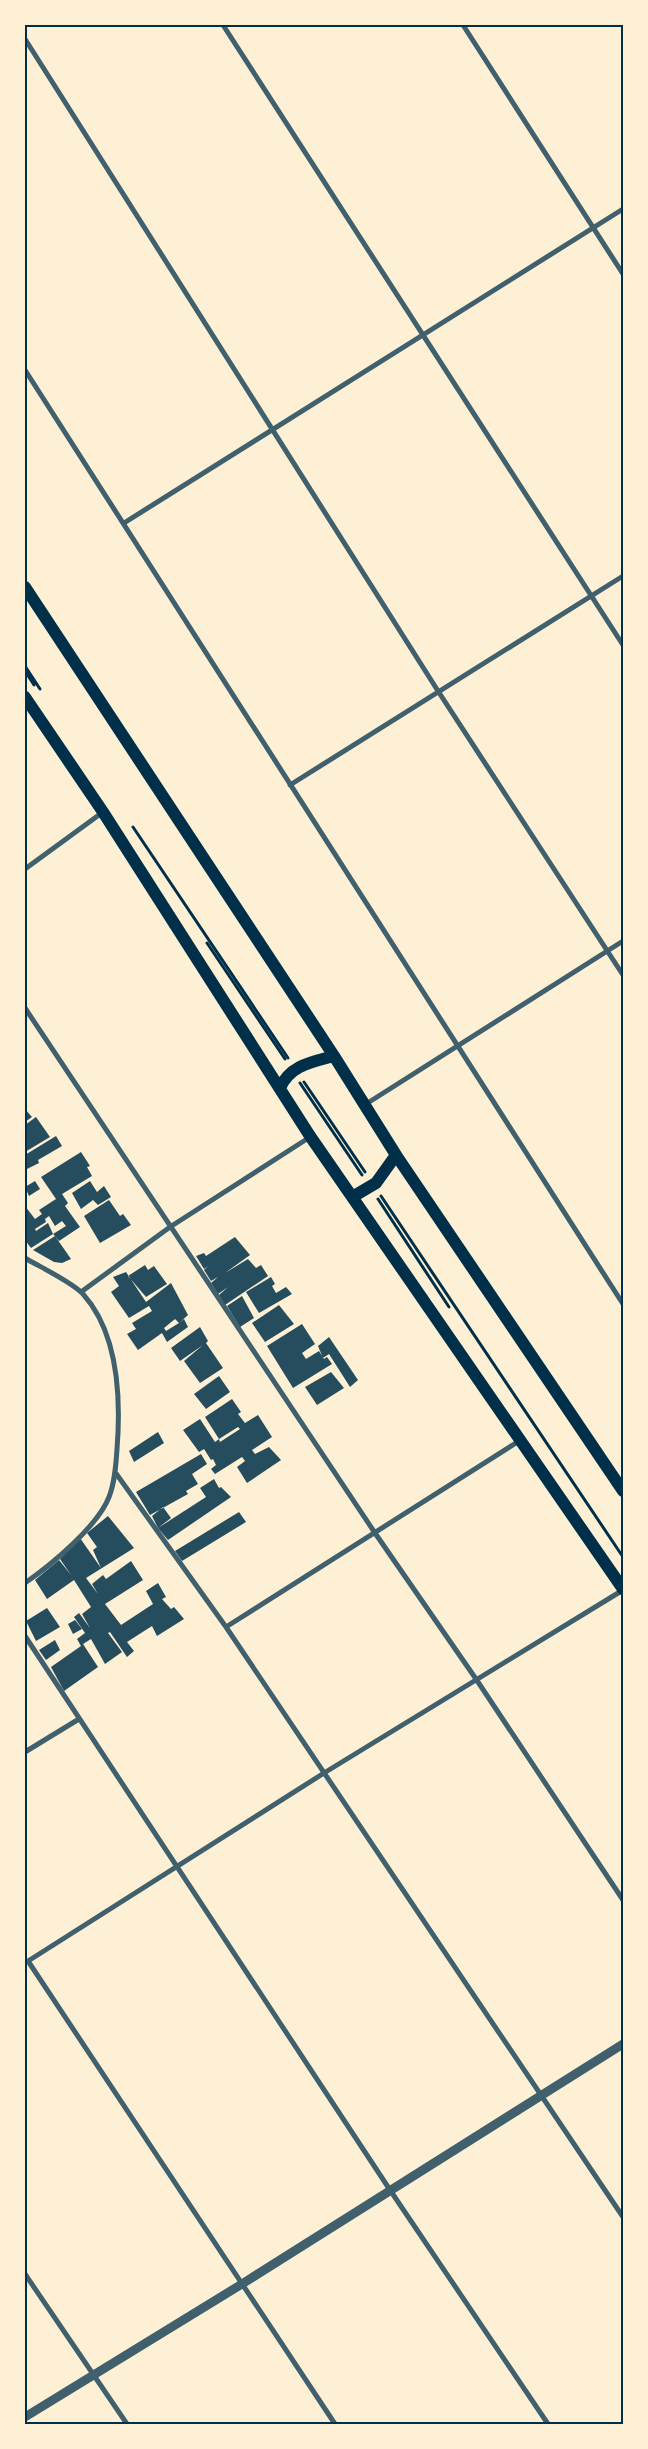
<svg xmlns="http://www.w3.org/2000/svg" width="648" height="2449" font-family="Mulish,sans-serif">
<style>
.building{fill:#264d5e;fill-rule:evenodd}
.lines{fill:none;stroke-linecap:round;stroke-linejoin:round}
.path{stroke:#003049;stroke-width:3}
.minor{stroke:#3f606c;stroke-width:5}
.tertiary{stroke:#3f606c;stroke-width:9}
.primary{stroke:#003049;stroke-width:12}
.neatline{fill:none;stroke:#003049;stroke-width:2}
</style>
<rect width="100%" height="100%" fill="#fdf0d5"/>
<path class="building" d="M25,1109l7,8 -7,5z
M36,1117l14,20 -25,15v-27z
M56,1136l6,10 -24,14 1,3 -14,7v-15z
M81,1152l9,14 -3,1 5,9 -30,18 6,9 -3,3 15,21 -21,14 -4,-5 16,23 -9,4 -8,-1 -21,-12 22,-14 -2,-2 13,-8 -4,-5 -7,5 -6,-10 -4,3 1,3 -11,7 1,2 12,-8 5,11 -22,14 -6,-8v-34l10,13 7,-5 -3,-4 17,-11 -15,-22z
M35,1181l5,8 -11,7 -4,-9z
M90,1181l7,11 7,-6 7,11 -13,8 -5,-5 -12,9 -9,-16z
M109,1200l11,16 3,-2 8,11 -31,18 -16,-27z
M235,1237l15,18 -25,18 23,-14 8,9 5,-3 7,11 -43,29 -6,-10 9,-8 -10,7 -7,-11 7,-6 -7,4 -7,-11 4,-4 -4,3 -8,-13 8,-3 2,3z
M145,1265l3,5 6,-4 13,18 -21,13 -18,-21z
M126,1272l20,30 25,-19 17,32 -9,8 5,-4 4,8 -21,15 -5,-9 -24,17 -11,-16 9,-5 -4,-6 20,-12 -3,-5 -20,12 -18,-26 8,-6 -6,-9zM175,1319l4,4 -13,8 -2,-3z
M271,1277l4,7 -3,2 4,7 10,-6 6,7 -33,19 -13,-21z
M242,1296l12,22 -14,9 -13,-21z
M279,1305l15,19 -29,18 -13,-19z
M302,1324l13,20 -13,9 4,6 13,-8 5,8 3,-2 5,7 -39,24 -26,-42z
M200,1327l8,14 -2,2 17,25 -23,15 -16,-22 19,-16 -23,16 -9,-13z
M329,1337l29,43 -8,7 -21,-33 -6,4 -5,-12z
M331,1372l13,16 -27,17 -12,-18z
M219,1376l11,16 -24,17 -12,-15z
M232,1399l9,13 -3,2 7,9 13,-8 14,22 -20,13 3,4 14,-7 12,13 -34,23 -10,-16 8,-6 -3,-4 -27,17 -4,-5 5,-4 -3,-6 -2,1 -7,-11 -5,3 -16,-22 17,-11 15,23 4,-3 1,3 20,-13 -2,-2 -19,12 -14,-22z
M158,1432l6,11 -30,19 -5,-11z
M201,1454l6,10 -15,10 6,10 -12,7 2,3 -38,21 -14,-23z
M214,1479l5,9 2,-1 10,10 -63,43 -10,-12 -6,-12 11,-9 8,11 -13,10 48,-31 -6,-9z
M239,1512l7,10 -64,39 -7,-10z
M108,1516l26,32 -48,30 12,16 -6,-10 11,-9 3,4 25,-18 12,19 -38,24 16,21 32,-21 -7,-13 12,-8 8,14 -4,2 9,10 3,-2 10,12 -27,17 -5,-10 -25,16 7,9 -7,6 -17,-25 -2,1 14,19 -17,12 -14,-25 -8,5 15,23 -34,24 -13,-24 30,-21 -4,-7 8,-6 -11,-16 5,-4 11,15 -8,-14 9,-7 -17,-27 -27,19 -12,-19 24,-20 12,15 -11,-16 20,-21 21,30 -8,-18 4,-3 -10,-14z
M47,1608l13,19 -24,14 -10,-20z
M75,1620l7,9 -9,5 -5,-10z
M55,1640l5,10 -14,10 -7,-10z"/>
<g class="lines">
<path class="path" d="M25,666l15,23
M25,671l9,14
M133,827l155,231
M207,943l78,116
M304,1082l61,90
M300,1083l62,92
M381,1196l242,361
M378,1199l71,108"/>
<path class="minor" d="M223,25l400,620
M463,25l160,249
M25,39l413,652 185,284
M25,370l598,934
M124,523l499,-314
M290,785l333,-209
M25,869l78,-57
M25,1008l350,525 101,146 147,221
M366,1104l257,-163
M25,1258c15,9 47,24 58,36 36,40 38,104 34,155 -1,15 -2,33 -8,48 -11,29 -58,68 -84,86
M81,1292l89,-65 140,-90
M115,1472l111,155 397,590
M226,1627l293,-186
M25,1636l365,554 158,234
M25,1752l54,-33
M28,1961l307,463
M25,1963l299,-190 299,-183
M25,2274l102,150"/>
<path class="tertiary" d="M25,2417l217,-133 381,-240"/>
<path class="primary" d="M25,587l309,469 62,99 227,336
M25,697l78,115 207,324 313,453
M280,1088c10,-23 32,-26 54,-32
M354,1196l22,-13 20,-28"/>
</g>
<rect width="648" height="2449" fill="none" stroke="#fdf0d5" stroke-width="52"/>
<rect x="26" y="26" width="596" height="2397" class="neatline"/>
</svg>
